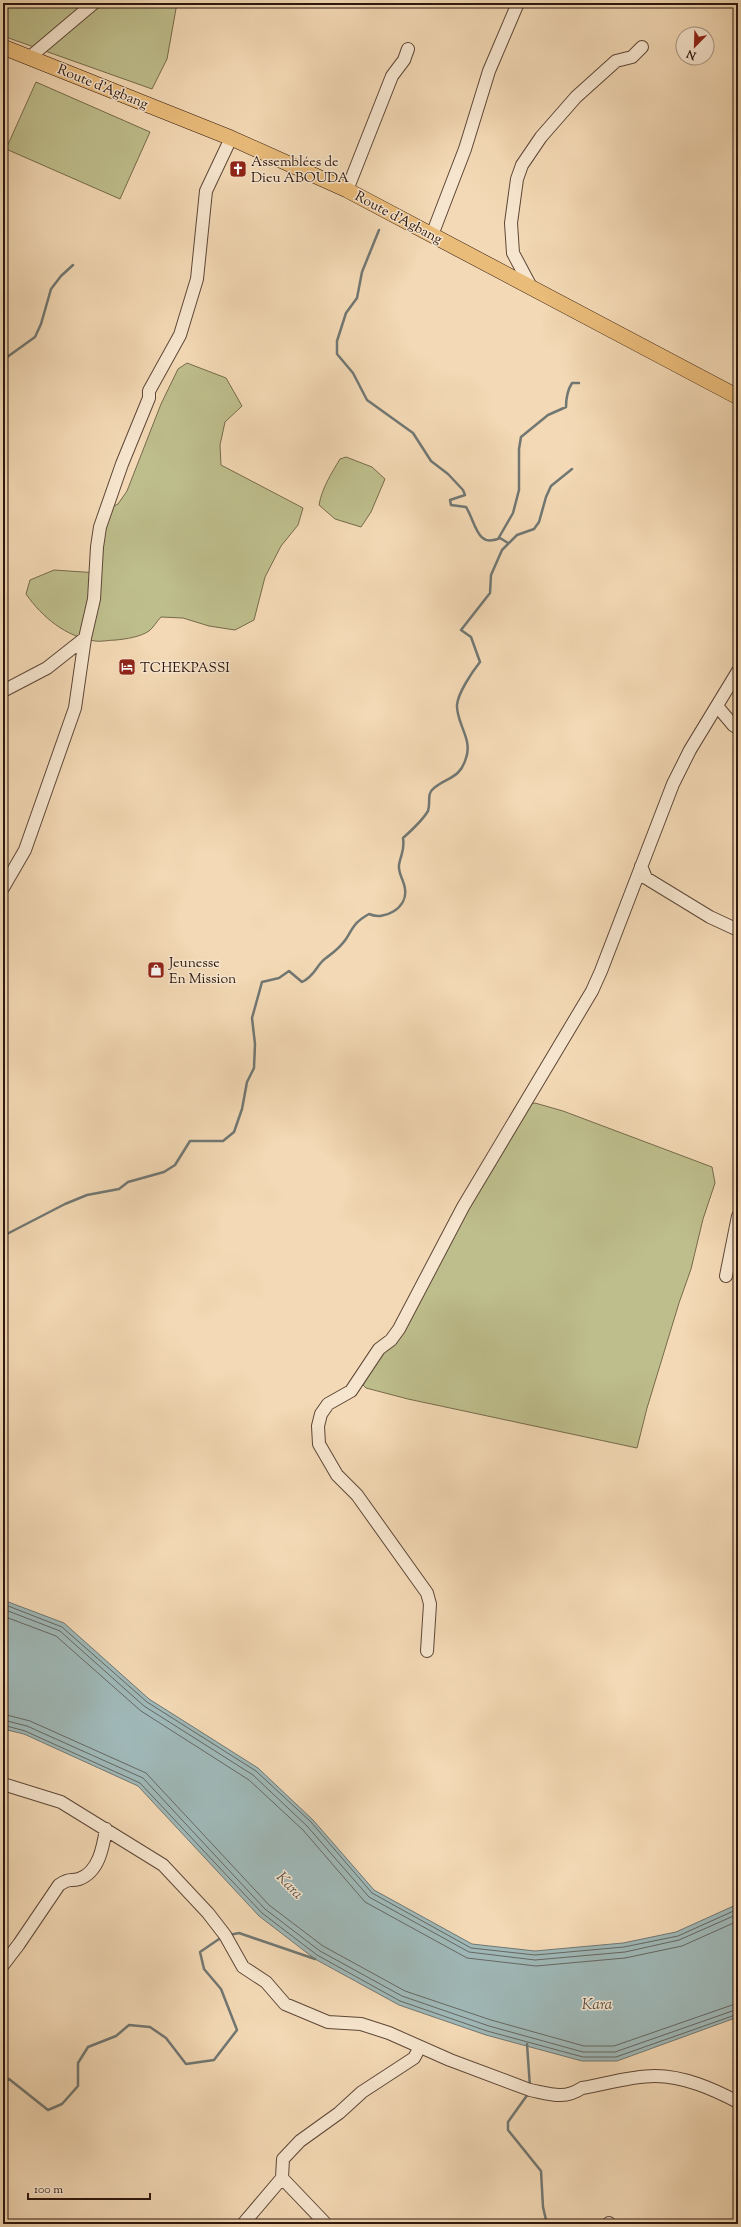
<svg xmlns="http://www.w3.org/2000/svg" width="741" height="2227" font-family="'Sorts Mill Goudy',serif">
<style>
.green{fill:#bebe8c;stroke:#766a4c}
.water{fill:#9fb8b7;stroke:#717773}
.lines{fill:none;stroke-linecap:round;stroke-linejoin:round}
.shore{stroke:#666762;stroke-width:1}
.stream{stroke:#717773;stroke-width:2.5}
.minor-casing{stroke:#5e4737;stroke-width:14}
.major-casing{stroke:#2d160d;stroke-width:16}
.minor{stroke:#f7e6cf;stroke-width:12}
.major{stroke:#eabc7a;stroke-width:15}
.labels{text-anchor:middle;stroke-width:3;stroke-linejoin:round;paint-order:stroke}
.street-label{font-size:14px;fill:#2d160d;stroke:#f7e6cf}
.poi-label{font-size:14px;fill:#2d160d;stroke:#f7e6cf;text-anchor:start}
.water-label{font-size:15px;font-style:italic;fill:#554f48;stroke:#f7e6cf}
</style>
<rect width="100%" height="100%" fill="#f3d9b5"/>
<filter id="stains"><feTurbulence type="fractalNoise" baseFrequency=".005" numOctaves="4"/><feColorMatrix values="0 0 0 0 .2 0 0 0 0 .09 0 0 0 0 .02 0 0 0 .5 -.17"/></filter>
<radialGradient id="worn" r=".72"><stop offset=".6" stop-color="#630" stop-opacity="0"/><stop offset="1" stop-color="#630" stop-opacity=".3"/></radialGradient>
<path class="green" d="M3,3h174l-10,56 -15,30 -149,-53z
M36,82l114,50 -30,67 -114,-50z
M187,363l39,15 16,28 -17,16 -5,23 1,20 82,43 -5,17 -17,21 -16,31 -11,43 -19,10 -26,-4 -26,-8 -22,-1c-4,4 -8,11 -12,14 -9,6 -23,8 -33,9 -7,0 -15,2 -21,1 -29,-4 -53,-24 -69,-47l4,-14 24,-10 44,3 1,-18 11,-47 8,-4 9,-13 34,-87 17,-35z
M346,457l26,10 13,12 -14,33 -10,15 -26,-8 -16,-14c3,-17 12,-31 21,-46z
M535,1103l28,8 149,56 3,16 -12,36 -12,50 -12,34 -32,105 -10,40 -229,-49 -42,-11 -3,-3 64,-104 100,-176z"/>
<path class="water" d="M3,1600l61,23 85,76 109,69 55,52 61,70 98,54 63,7 88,-8 53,-11 62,-28v113l-121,44h-35l-96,-26 -87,-30 -84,-46 -56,-43 -121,-130 -114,-52 -21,-5z"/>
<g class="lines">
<path class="shore" d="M3,1604l59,23 85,75 109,69 55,51 61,71 99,55 64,7 89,-8 54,-11 60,-27
M3,1609l57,22 84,75 109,69 54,51 62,71 100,55 66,8 90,-8 54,-12 59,-26
M3,1616l53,20 85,75 108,69 54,50 62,72 102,56 69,8 89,-8 57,-12 56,-25
M3,1714l27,7 116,52 123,132 54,41 82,45 86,29 93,26h30l124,-43
M3,1720l24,6 116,52 122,131 55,42 82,45 87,30 94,26h32l123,-43
M3,1725l22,6 115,52 122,130 55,42 83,46 87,30 96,26h33l122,-43"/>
<path class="stream" d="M379,230l-17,42 -5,26 -11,15 -9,28v13l16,19 14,27 46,33 18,28 17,13 15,16 2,5 -15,5 1,5 15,2c10,16 11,42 34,31l8,5
M3,360l32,-23 6,-13 10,-35 10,-13 12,-11
M498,539l15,-26 6,-23v-41l2,-12 27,-22 18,-8c0,-9 1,-16 6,-24h7
M3,1236l62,-32 22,-9 32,-6 9,-7 36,-10 11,-7 15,-24h33l11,-9 8,-23 5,-27 7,-14 1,-24 -3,-26 10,-36 17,-4 10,-7 13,11c14,-7 14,-17 24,-24 8,-6 14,-10 20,-19 8,-13 9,-17 23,-25 15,7 39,-6 36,-25 -1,-9 -7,-15 -6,-24 2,-12 6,-14 4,-27 9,-8 19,-17 25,-27 3,-8 -2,-17 6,-23 13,-11 26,-9 32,-30 7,-19 -10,-35 -9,-53 1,-12 15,-33 23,-43l-9,-25 -10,-7 29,-37 1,-18 11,-25 15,-15 17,-6 5,-7 7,-25 5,-11 21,-17
M229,1935l10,-2 76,26
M527,2044l3,43
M3,2083l6,-4 39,31 14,-6 16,-18v-23l10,-16 28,-11 13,-11 21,2 16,11 20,26 28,-4 23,-30 -16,-41 -17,-20 -4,-17 22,-15
M528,2094l-20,28v8l33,41 2,36 4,17"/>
<g class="minor-casing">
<path id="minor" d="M30,57l64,-54
M347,190l45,-114 12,-16 4,-11
M432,235l33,-86 24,-78 29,-68
M530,285l-17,-32 -2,-30 6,-44 5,-14 19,-28 35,-40 40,-36 16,-4 10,-10
M3,691l44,-23 38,-30 9,-39 3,-52 3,-20 22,-63 27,-66v-7l31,-56 17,-56 9,-88 25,-53
M717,706l16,19 5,3
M641,866l5,12 64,39 28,13
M3,888l22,-38 50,-142 10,-70
M726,1276l12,-60
M427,1651l3,-47 -3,-11 -70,-98 -20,-20 -18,-31 -1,-18 3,-12 7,-10 23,-13 28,-42 12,-9 8,-11 64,-122 129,-216 9,-20 72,-187 17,-34 48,-79
M3,1784l58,18 102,63 45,48 17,22 18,32 23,15 19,22 43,18 33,2 28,9 61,27 80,30c20,4 34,10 52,-2 23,-4 49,-12 73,-12 29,0 58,13 83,26
M3,1965l16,-21 40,-59c12,-8 11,-3 20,-6 20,-7 24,-32 27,-50
M282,2178l44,46
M243,2224l39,-46 1,-19 17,-18 39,-28 23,-21 52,-34 6,-11
M609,2224v-1"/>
</g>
<g class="major-casing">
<path id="major" d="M3,47l228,91 116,52 391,207"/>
</g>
<use href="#minor" class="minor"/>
<use href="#major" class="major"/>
</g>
<defs>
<g id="church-square" transform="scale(0.9)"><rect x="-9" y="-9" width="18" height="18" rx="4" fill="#8f2418" stroke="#f7e6cf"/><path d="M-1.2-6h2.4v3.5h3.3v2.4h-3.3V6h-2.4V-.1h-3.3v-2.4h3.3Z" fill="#fff"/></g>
<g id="hotel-square" transform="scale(0.9)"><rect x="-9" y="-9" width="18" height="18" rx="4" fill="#8f2418" stroke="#f7e6cf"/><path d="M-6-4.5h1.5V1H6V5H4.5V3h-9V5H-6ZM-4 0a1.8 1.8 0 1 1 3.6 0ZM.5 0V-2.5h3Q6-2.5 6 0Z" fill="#fff"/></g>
<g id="shop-square" transform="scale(0.9)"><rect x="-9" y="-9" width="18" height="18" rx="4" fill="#8f2418" stroke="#f7e6cf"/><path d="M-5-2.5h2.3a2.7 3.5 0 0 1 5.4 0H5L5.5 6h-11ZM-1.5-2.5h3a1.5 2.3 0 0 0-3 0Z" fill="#fff"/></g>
</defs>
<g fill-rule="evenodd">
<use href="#church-square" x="238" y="169"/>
<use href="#hotel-square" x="127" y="667"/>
<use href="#shop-square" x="156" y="970"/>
</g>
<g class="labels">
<g class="street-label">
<text transform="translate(103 86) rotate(22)" y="5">Route d'Agbang</text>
<text transform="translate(399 217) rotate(28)" y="5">Route d'Agbang</text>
</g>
<g class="poi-label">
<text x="251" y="166">Assemblées de<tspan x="251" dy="16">Dieu ABOUDA</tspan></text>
<text x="140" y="672">TCHEKPASSI</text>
<text x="169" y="967">Jeunesse<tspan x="169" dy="16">En Mission</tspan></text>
</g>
<g class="water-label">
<text transform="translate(290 1885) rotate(46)" y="5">Kara</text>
<text x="597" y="2009">Kara</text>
</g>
</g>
<rect width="741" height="2227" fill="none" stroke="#f3d9b5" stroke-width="16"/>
<rect x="4" y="4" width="733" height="2219" fill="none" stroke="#2d160d" stroke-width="2"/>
<rect x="8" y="8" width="725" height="2211" fill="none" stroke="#2d160d"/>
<g transform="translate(695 46) rotate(203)"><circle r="19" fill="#f7e6cf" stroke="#a69381"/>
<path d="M0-3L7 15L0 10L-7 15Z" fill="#8f2418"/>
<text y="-6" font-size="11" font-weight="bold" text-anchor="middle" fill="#2d160d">N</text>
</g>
<path d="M28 2193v6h122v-6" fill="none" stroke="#2d160d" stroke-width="2"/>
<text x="34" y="2193" font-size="12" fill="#2d160d" stroke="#f7e6cf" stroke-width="3" paint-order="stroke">100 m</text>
<rect width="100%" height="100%" filter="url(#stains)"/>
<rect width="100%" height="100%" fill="url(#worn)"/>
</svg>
